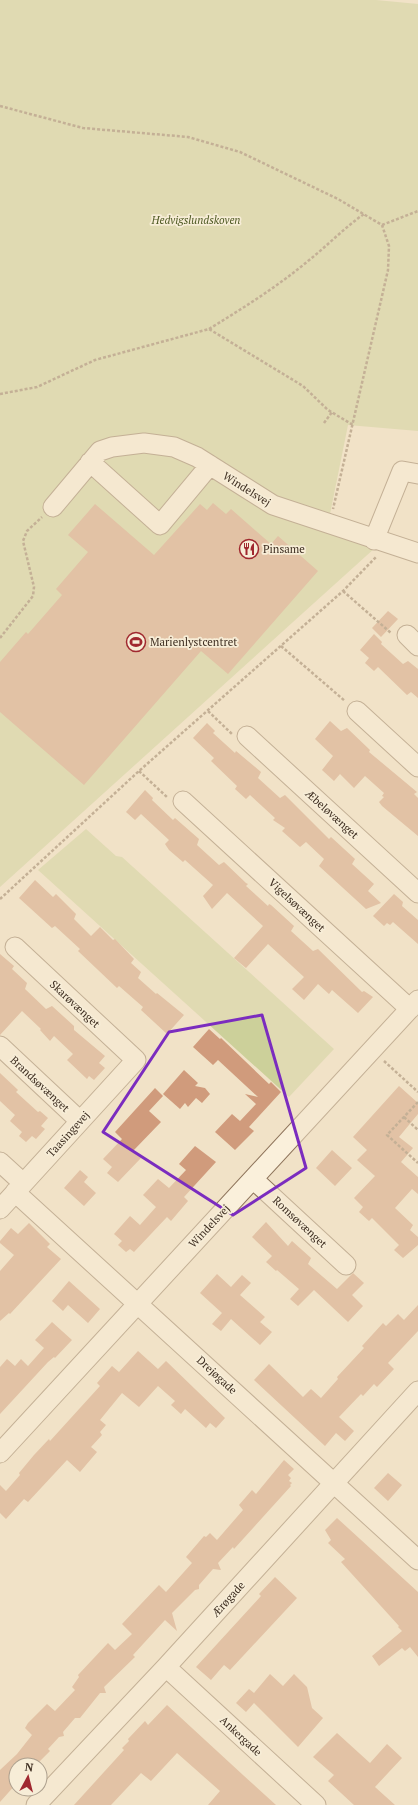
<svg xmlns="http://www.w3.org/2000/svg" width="418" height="1805" font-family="'PT Serif',serif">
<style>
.green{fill:#ccd09a}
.building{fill:#d09b7c}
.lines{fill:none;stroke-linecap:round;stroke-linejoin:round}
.minor-casing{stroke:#8e745b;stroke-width:21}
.path{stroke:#8e745b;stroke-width:2.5;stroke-dasharray:3 2;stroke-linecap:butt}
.minor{stroke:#faf0db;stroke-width:19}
.marked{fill:none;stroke:#7b2cbf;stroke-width:3;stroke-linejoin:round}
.labels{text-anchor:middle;stroke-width:3.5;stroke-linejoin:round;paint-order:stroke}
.park-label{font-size:11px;font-style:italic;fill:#505b25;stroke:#f7edd7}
.street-label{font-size:11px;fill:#3d2d20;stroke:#f7edd7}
.poi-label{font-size:11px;fill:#3d2d20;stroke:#f7edd7;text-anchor:start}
</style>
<rect width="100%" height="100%" fill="#f1e2c7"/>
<path class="green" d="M0,0h376l42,4v427l-70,-6 -19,94 57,19 -386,349z
M86,829l30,27 6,1 212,192 -45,48 -251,-227z"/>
<path class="building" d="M213,503l13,11 5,-5 40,35 7,-8 40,35 -90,103 -27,-23 -117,134 -84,-73v-50l26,-30 2,2 34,-39 -6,-6 32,-37 -20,-17 27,-31 59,51 46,-51 7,6z
M388,611l10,8 -17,18 -9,-9z
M374,634l8,8 -1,2 22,20 5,-3 10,8v29l-7,-6 -4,3 -29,-28 -4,4 -9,-8 4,-5 -9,-8z
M330,721l11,10 6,-3 23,22 -1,2 48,40 -3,2 4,4v38l-36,-30 -3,-4 5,-5 -2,-1 2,-3 -19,-17 -11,12 -14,-14 -6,7 -12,-11 11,-14 -18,-17z
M207,723l8,8 -2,2 22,20 1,-2 25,21 -3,6 22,20 5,-3 44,44 2,-2 24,22 -3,5 22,20 -6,7 13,12 -15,6 -47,-43 5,-7 -18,-17 -6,5 -18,-16 3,-3 -12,-8 2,-2 -25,-23 -4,4 -11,-10 2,-3 -26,-25 3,-3 -21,-20z
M145,790l8,8 -1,2 21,20 2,-2 24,21 -2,6 22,20 5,-3 22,21 2,1 -2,2 22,20 1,-2 2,1 23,21 -3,5 22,20 5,-2 44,43 2,-1 9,6 -15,16 -26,-23 -3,4 -11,-10 -14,16 -12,-11 12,-12 -36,-33 -22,24 -12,-10 29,-32 -36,-33 -15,16 -9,-13 10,-11 -28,-25 -2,2 -14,-12 -4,-6 4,-4 -28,-26 -6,6 -9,-8z
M35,880l18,17 3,-3 20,20 -2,5 17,17 9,-9 13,13 2,-1 19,20 -3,4 10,9 -3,6 18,16 1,-1 27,22 -17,19 -26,-24 2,-3 -24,-21 -2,2 -39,-37 2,-2 -25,-23 -3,2 -33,-30z
M394,894l9,8 -1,4 16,14v24l-25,-22 -3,3 -3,-2 -3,3 -11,-10z
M0,954l14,12 -2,3 15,14 -2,6 21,20 6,-3 22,20v4l31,26 -6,7 6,5 -11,12 -5,-4 -2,3 -20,-19 6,-6 -19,-18 -4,5 -10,-11 1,-1 -19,-18 -22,24z
M209,1029l11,10 1,-1 48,46 2,-2 10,10 -32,35 5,4 -19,19 -20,-18 17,-18 8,7 16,-17 -11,-10 13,3 -40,-37 -5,5 -20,-18z
M184,1070l14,13 -3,3 10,2 5,6 -8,9 -6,-5 -8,9 -3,-4 -5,6 -17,-15z
M0,1073l17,16 1,1 -2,2 22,20 2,-1 8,7 -7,8 4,3 -9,10 -4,-3 -6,6 -7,-6 3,-4 -12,-11 5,-6 -15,-14z
M399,1086l19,17v11l-19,23 14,11 -12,14 17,15v17l-6,-5 -17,19 18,17 -3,5 8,7v8l-15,13 -9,-8 5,-5 -27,-27 -3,3 -10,-9 4,-5 -9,-9 21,-22 -18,-16 10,-10 -14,-13z
M155,1088l8,8 -14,15 12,11 -28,29 8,7 -23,24 -11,-9 5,-6 -9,-8 19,-20 -7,-7z
M195,1146l21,16 -32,35 4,4 -17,20 -4,-4 -33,35 -4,-3 -4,3 -8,-7 4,-4 -8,-7 16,-18 10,9 16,-18 -13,-12 15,-16 11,9 17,-18 -7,-6z
M332,1150l20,18 -17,18 -19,-18z
M80,1170l8,7 -4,5 12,11 -12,13 -20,-18z
M266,1222l22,24 4,-5 19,17 -3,6 29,25 16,-16 11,10 -12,12 11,11 -15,16 -34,-32 -16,16 -8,-7 9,-10 -22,-19 -1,1 -10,-9 6,-6 -20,-19z
M29,1223l21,21 -3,3 14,12 -51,55 -1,-1 -9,8v-50l14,-16 -14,-12v-2l11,-13 7,6z
M217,1274l14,13 11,-12 9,8 -11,12 25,22 -5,5 12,10 -12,13 -29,-26 -10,12 -9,-7 10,-11 -22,-20z
M69,1281l31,28 -12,14 -20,-18 -5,6 -11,-10z
M418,1305v26l-30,32 6,6 -17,18 -3,-3 -11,12 -2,-2 -22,23 15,14 -9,10 -9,-8 -11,13 -71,-66 15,-16 34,33 8,-8 10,9 17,-19 -1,-2 27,-29 -2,-2 21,-23 3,3 12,-12 6,6z
M52,1322l20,18 -17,18 -1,-1 -6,5 -48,52v-47l7,-8 8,7 6,-7 7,7 16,-18 -9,-8z
M138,1351l20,18 8,-8 59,57 -9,10 -6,-5 -4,5 -21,-19 -4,5 -10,-9 4,-4 -17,-15 -19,21 -17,-14 -22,27 6,5 -6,7 2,3 -11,12 6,5 -17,20 -13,-12 -39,42 -4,-3 -18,20 -6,-6v-28l6,6 14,-16 -1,-2 15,-18 15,-16 1,2 50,-55 -3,-3 15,-17 7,6z
M284,1460l10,9 -6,6 3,3 -2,3 3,2 -2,2 1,1 -57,63 -1,-2 -15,16 3,7 -8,-1 -14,16v4l-4,1 -23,23 5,18 -12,-11 -32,35 2,2 -31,30 2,6h-6l-20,25h-5l-12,14 1,4 -5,1 -11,12 2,2 -14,14h-20v19l-16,18v-32l17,-16 15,-19 -7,-7 3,-5 19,-19 8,7 20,-21 -3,-3 7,-10 -1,-2 30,-32 7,7 17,-16 -10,-10 37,-39 7,7 26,-29 -6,-6 18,-21 2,1 4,-4 7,7 26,-30 -4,-5 13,-15 4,4z
M388,1473l14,12 -14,16 -14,-13z
M337,1518l81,74v65l-8,-10 -5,4 -3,-3 -23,18 -7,-10 30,-25 -4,-4 1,-1 -58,-64 4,-3 -17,-16 3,-3 -6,-10z
M275,1577l22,21 -67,72 -6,-5 -13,15 -15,-13 65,-71 -2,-2z
M270,1674l13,12 11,-12 13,13 5,21 11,10 -25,29 -44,-44 -8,9 -10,-9 13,-14 5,4z
M167,1705l76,70 33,30h-68l12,-14 -43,-38 -26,28 -10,-8 -30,32h-37l50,-55 -2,-2 7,-7 -1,-2 17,-18 3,4z
M337,1733l33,30 17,-19 15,14 -27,29 20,18h-41l-26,-24 6,-6 -21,-18z"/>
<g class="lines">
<g class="minor-casing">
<path id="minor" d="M90,462l70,63 50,-60
M53,507l47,-56 12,-4 32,-4 30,4 23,10 76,48 145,48
M374,540l28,-69 16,3
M407,635l11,11
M357,711l61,56
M247,736l171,157
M183,801l227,208
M0,1046l80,75
M0,1162l23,21
M253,1179l93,86
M15,1192l403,368
M0,1209l136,-149 -121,-113
M0,1453l418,-453
M166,1667l150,138
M36,1805l130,-138 252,-276"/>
</g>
<path class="path" d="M0,106l83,22 105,9 52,15 98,47 44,26 7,21 -1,24 -55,239
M382,225l36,-14
M209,329c34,-21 68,-42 99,-68 19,-15 36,-33 56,-47
M0,394l37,-7 58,-27 114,-31 94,57 25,24 25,15
M324,423l8,-11
M343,591l48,42
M0,638l33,-42 1,-9 -11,-46 4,-10 15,-14
M281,646l64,55
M208,711l24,23
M139,771l29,27
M0,899l139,-128 204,-180 34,-35
M384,1061l34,31
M418,1102l-31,33 31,28
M404,1117l14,13"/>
<use href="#minor" class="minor"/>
</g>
<path d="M0 0H418V1805H0ZM262,1015l44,153 -73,47 -130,-83 66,-100z" fill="#f1e2c7" fill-opacity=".55" fill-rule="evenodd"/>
<path class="marked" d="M262,1015l44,153 -73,47 -130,-83 66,-100z"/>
<defs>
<g id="restaurant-ring" transform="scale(1)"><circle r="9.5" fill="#f7edd7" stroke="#a0282f" stroke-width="1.5"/><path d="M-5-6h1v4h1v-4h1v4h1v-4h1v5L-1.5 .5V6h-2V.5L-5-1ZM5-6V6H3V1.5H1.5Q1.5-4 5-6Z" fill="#a0282f"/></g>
<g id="stadium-ring" transform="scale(1)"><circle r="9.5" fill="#f7edd7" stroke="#a0282f" stroke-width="1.5"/><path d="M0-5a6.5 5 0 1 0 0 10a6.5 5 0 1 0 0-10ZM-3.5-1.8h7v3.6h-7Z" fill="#a0282f"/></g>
</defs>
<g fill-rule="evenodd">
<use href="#restaurant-ring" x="249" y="549"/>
<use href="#stadium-ring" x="136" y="642"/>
</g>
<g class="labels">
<g class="park-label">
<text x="196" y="224">Hedvigslundskoven</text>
</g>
<g class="street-label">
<text transform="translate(247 489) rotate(32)" y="4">Windelsvej</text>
<text transform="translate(332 814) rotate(42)" y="4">Æbeløvænget</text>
<text transform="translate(297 905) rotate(43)" y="4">Vigelsøvænget</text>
<text transform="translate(75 1004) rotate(43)" y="4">Skarøvænget</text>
<text transform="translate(40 1084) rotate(43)" y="4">Brandsøvænget</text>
<text transform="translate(68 1134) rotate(-48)" y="4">Taasingevej</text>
<text transform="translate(300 1222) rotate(43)" y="4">Romsøvænget</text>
<text transform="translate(209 1226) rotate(-47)" y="4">Windelsvej</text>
<text transform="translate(217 1375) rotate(43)" y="4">Drejøgade</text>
<text transform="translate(228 1599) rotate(-48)" y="4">Ærøgade</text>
<text transform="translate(241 1736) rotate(43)" y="4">Ankergade</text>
</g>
<g class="poi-label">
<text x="263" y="553">Pinsame</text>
<text x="150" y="646">Marienlystcentret</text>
</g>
</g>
<g transform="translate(28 1777) rotate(7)"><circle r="19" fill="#f7edd7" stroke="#ada08e"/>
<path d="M0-3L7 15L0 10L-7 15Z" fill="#a0282f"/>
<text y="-6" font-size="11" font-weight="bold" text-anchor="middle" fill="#3d2d20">N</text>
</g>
</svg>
